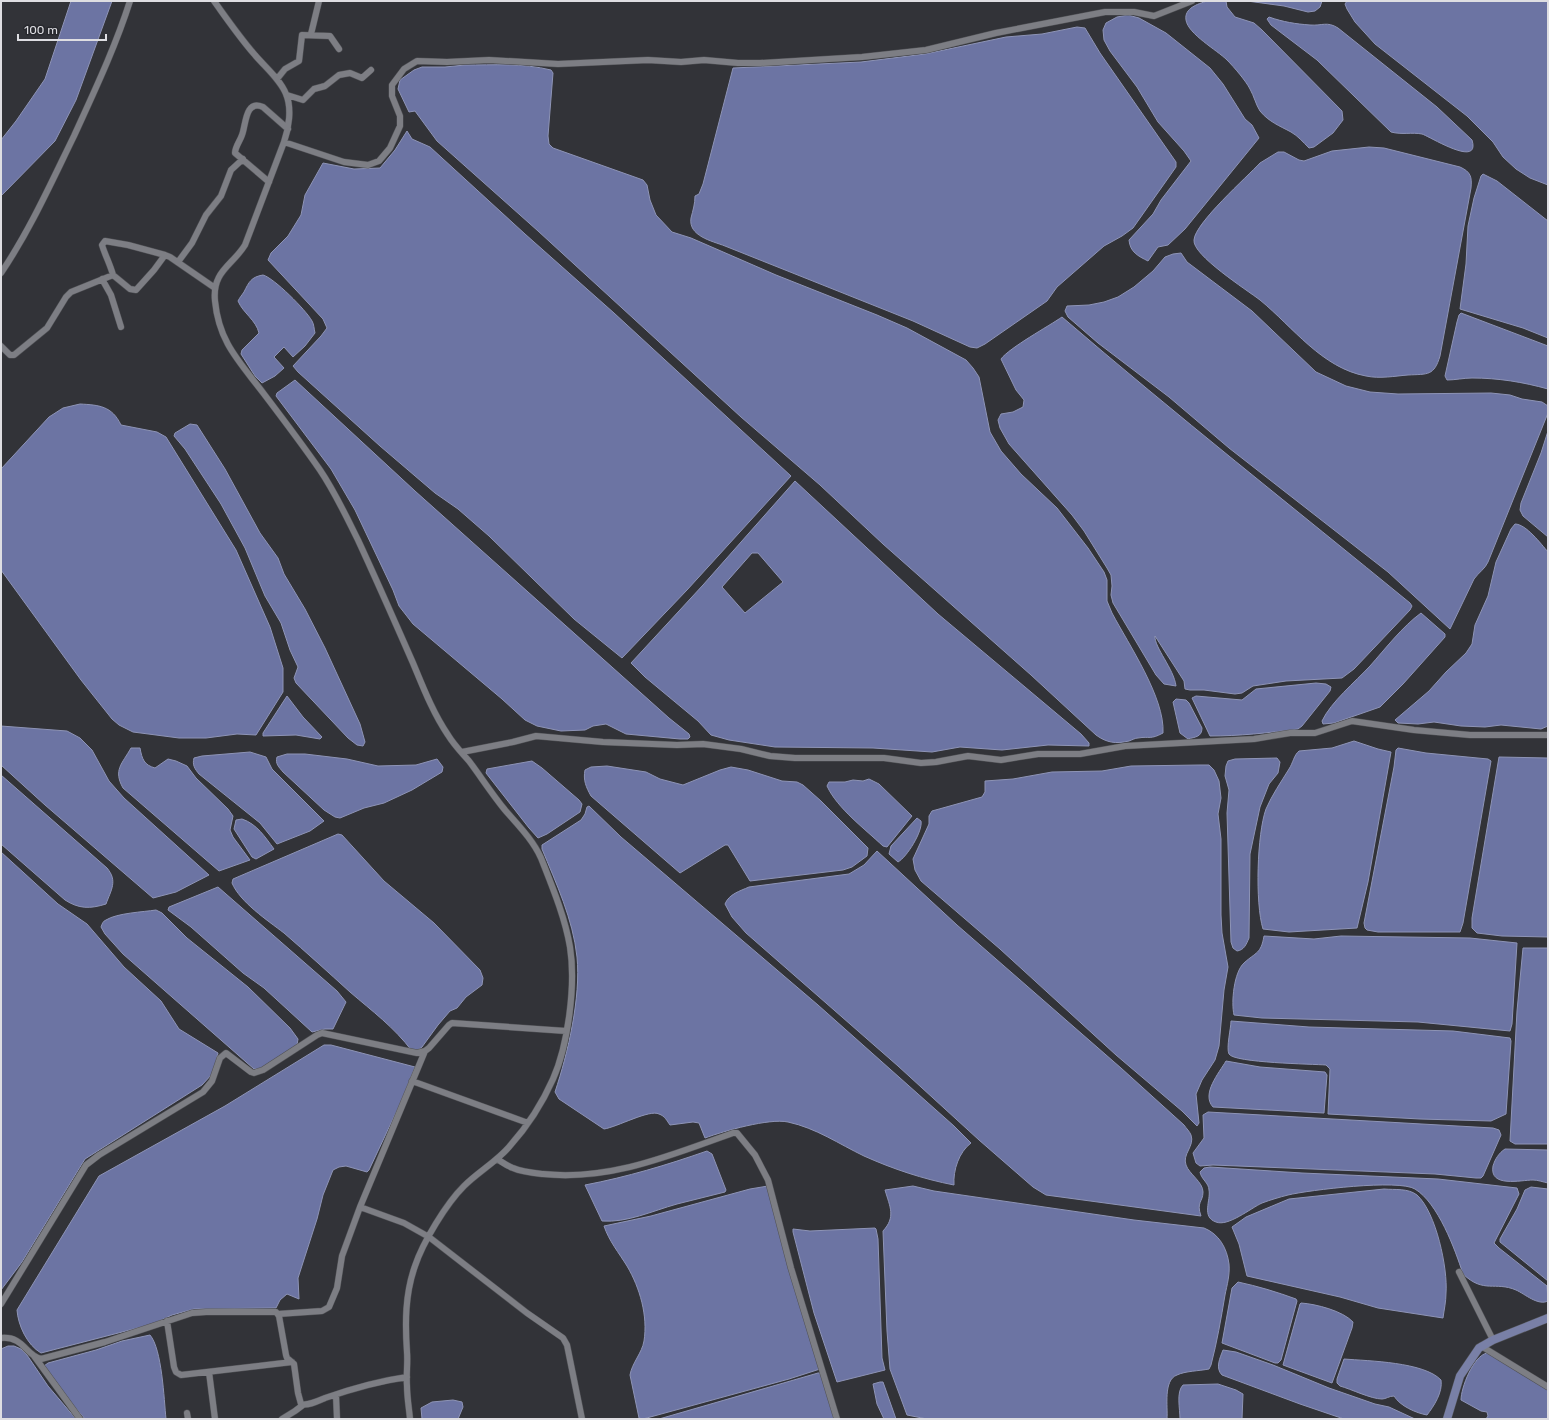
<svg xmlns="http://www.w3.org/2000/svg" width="1549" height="1420" font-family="Rubik,sans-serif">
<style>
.water{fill:#6c74a3;stroke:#8e94b6;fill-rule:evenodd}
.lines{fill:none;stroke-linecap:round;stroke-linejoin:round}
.minor-casing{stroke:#515256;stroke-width:7}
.major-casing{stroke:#515256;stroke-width:9}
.minor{stroke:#7d7e84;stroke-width:6}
.major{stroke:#7980a7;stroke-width:8}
</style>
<rect width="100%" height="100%" fill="#323338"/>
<path class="water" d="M71,1h41l-36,99 -21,41 -54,55v-56l15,-19 29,-42z
M1207,1h19l1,6 8,10 19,6 8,7 80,81 1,9 -10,13 -19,14 -5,1c-6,-6 -11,-12 -18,-16 -11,-6 -22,-10 -31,-21 -4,-6 -6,-15 -10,-22 -4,-8 -16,-22 -23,-29 -10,-10 -39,-26 -41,-40 -2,-12 12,-16 21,-19z
M1247,1h75l-2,6 -5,4 -7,1 -24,-6z
M1347,1h201v184l-18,-7 -14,-9 -13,-12 -10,-15 -26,-26 -92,-72 -20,-22 -8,-13 -2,-5z
M1128,15l11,3 27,15 44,35 13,16 22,35 7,6 7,13 -74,91 -17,16 -10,2 -10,14c-10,-5 -18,-9 -19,-21l24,-26 8,-14 30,-39 -7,-10 -26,-29 -21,-35 -27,-36 -6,-11 -1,-10 3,-7 11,-6z
M1269,17c14,5 27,7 41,8 12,1 17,-4 28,3l99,79 35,33c9,29 -43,-4 -50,-6 -10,-2 -20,1 -31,-2l-74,-72 -46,-35 -4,-6z
M1077,27l8,1 15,25 76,109v5l-43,61 -11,8 -18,10 -47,41 -10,14 -62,43 -8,4 -7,-1 -57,-26 -188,-75c-13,-5 -37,-10 -34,-28 2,-8 4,-14 4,-22l4,-2 4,-10 30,-116 128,-6 64,-8 81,-17 36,-3z
M465,65c28,0 58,-2 86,5l2,3 -5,63 1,8 4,4 90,32 4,5 3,15 6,15 16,17 19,6 85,37 101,40 30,13 59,32 7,8 6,9 11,55 11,19 20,23 36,34 31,40 16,24 3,8v21l5,12c17,32 53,85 51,120 -13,7 -13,3 -25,5 -3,0 -6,2 -9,3 -13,3 -22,2 -33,-6l-65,-60 -148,-131 -63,-59 -79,-68 -203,-186 -101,-90 -22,-30 -6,1 -11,-23 2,-9 14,-10 8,-3h23z
M407,131l5,8 18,8 95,87 89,79 177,163 -104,114 -65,68 -48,-39 -85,-83 -31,-27 -23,-16 -55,-47 -82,-74 -5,-6 28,-30 6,-8 -4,-9 -55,-59 3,-7 17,-17 13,-21 4,-20 18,-32 31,6 26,-1 15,-18z
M1369,147l15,1 76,19c11,5 12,10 11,21l-31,168c-6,20 -12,18 -32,19 -13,1 -28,4 -42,1 -44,-8 -73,-49 -106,-76 -13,-10 -68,-45 -66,-60 1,-17 53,-63 66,-77l18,-11h6l15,8 5,1 28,-10z
M1483,174l14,7 51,40v117l-25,-10 -63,-19 6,-45 2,-38 6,-28 7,-22z
M1181,253l6,9 65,49 64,61 30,14 24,6 28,2 93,-1 19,2 12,4 20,3 6,4v7l-60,149c-3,7 -9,10 -14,17l-24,50 -62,-57 -159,-124 -60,-51 -71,-54 -30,-26 -3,-6 2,-5 22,-1 15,-3 14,-5 16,-10 19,-16 12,-14 8,-3z
M263,275c11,3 43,35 49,46 2,3 2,8 3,12l-10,13 -12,11 -9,-10 -10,10 10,11 -9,8 -13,7 -7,-7 -14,-22 1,-4 17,-17c-3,-13 -16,-20 -21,-32 2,-4 4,-6 6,-9 5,-10 7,-15 19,-17z
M1461,313l87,33v43c-25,-7 -50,-11 -76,-11 -8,0 -17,2 -25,2l-2,-4 12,-54 2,-7z
M1062,317c114,98 232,191 348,286l2,3 -2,4 -56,59 -12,9 -56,3 -33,5 -11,7 -7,1 -31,-4h-14l-5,-1 -1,-8 -29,-45c-1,11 19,33 21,50l-12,-2 -8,-9 -43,-72 -2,-8 1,-9 -1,-11 -4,-7 -23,-37 -12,-16 -63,-71 -9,-16 -2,-8 3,-6 12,-2 10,-5 1,-7 -8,-10 -15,-31c8,-11 48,-33 61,-42z
M295,380l120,111 254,227 20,16 1,3 -2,2h-8l-54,-5 -20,-10 -13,2 -8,4 -24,1 -24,-5 -12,-6 -23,-21 -89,-75 -14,-18 -6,-16 -38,-80 -24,-41 -55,-73 1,-3z
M80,404c19,1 32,2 41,21l36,7 9,5 70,113 34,77 13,41v24l-27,43 -19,-1 -31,4h-27l-46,-6 -14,-7 -7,-6 -31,-39 -80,-110v-101l48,-52 14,-9z
M190,424l7,1 28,44 35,64 18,25 6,16 21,35 20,39 35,76 5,18 -2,4 -6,-1 -9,-7 -52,-55 -2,-5 4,-11 -8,-17 -9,-27 -16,-27 -20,-48 -24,-44 -36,-55 -11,-13 1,-3z
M1548,431v106l-25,-21 -3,-6 1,-7 20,-50z
M795,481l143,133 143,120 8,9v3l-41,-1 -46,5 -42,-3 -28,5 -59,-4 -98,-1 -46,-7 -18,-5 -13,-14 -53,-44 -14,-14 72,-78zM752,553h6l25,29 -38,31 -23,-26z
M1515,524c11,0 26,20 33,28v174l-7,3 -40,-4 -16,2 -24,-1 -27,-4 -16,2 -20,-1 -3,-3 34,-29 17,-19 20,-19 6,-9 3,-19 13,-29 8,-34 15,-33z
M1421,613l24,21v3l-42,47 -23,23 -46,16 -11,1 -1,-3c9,-19 33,-39 48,-55 16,-18 32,-39 51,-53z
M1316,683l10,1 5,3 -1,4 -28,35 -4,3c-30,4 -59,7 -88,7l-18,-38 4,-2 46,4 14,-11z
M287,696l16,21 19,20 -2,2 -24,-4 -33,1v-3z
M1176,699l10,1 3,3 13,25c0,9 -7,9 -14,11l-8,-6 -7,-31z
M1,726l66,5 13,7 12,12 17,31 15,17 85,77 -33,17 -23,6 -108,-93 -44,-40z
M1354,741l24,8 13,3 -23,130 -11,46 -68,4 -26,-3c-8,-26 -6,-95 3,-120 6,-14 15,-27 23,-40 4,-6 5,-14 10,-18l33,-3z
M131,748h9c2,11 4,17 15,20l13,-9 8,2 11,5 9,12 32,31 5,7 -3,14 3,7 17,23 -31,11 -96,-83c-10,-18 -1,-24 8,-40z
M1398,748l28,5 62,6 3,2 -28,162 -3,9h-82l-11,-2 -2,-2 -1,-5 30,-156 2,-17z
M250,752l16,5 6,12 52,52 -14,10 -33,13 -17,-21 -61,-49c-4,-5 -7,-9 -5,-16l8,-2z
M287,754h18l42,5 31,7 38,-1 21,-6 6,8 -1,5 -30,18 -28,13 -20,5 -24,10 -5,-1 -11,-7 -41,-38c-4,-5 -8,-8 -6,-15z
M1499,757l49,1v179l-46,-1 -25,-3 -5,-5v-10z
M1277,758l3,4 -2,11 -9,11 -9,23 -10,47 -1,84c-3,7 -5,12 -12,13l-4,-3 -2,-6 -4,-129 2,-23 -4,-14 1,-10 2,-5 7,-2z
M532,761l10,7 37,32 3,4 -2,8 -33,22 -9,4 -9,-10 -43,-55 1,-4z
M1199,765h10l5,5 5,11 2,17 -3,16 3,25v76l1,18 6,34 -4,23 -5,56 -4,14 -13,20 -6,14 3,29 -2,3 -15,-15 -66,-56 -116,-106 -79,-68 -6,-11 -2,-11 16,-35v-8l3,-5 50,-14 3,-5v-11l28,-2 39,-7 50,-1 29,-5z
M607,766l39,6 14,7 23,6 37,-15 11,-3 17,3 34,11 15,1 6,3 18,16 47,47 -1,8 -15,11 -9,3 -93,11 -22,-36h-3l-45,28 -89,-77c-5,-9 -8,-16 -6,-26l6,-3z
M1,775l106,93c11,13 4,22 -1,36 -16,5 -27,5 -41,-4l-64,-56z
M869,779l10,5 33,32 -25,31 -4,-1c-18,-17 -46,-38 -56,-60l2,-4h16l8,-2 10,1z
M589,806l32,31 197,168 136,121 17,17c-12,9 -18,27 -17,42 -31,-6 -61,-16 -90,-29 -25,-12 -48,-28 -76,-34 -19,-4 -64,9 -83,16l-6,-15 -6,-1 -23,3c-3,-4 -5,-9 -11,-11 -9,-5 -42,13 -55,15l-45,-30 -4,-7c13,-39 26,-95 22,-135 -4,-38 -21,-74 -35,-108v-4l39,-25 4,-6 2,-7z
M917,818l4,3c2,10 -14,36 -23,41l-9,-8 2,-8z
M242,819c15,5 23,18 32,30l-18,10 -4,-2 -18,-28 2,-9z
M338,834l4,1 42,46 50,42 46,47 3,8 -1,7 -16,12 -9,11 -7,3 -12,14 -16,22 -5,4h-5c-18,-24 -40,-40 -62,-59 -22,-20 -44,-40 -66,-59 -17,-13 -44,-31 -52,-50l1,-4z
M877,851l80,74 164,143 63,57c2,3 6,7 7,10 4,11 -9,19 -5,30 3,9 17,17 17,27 0,10 -7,10 -2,24l-155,-21 -13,-8 -54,-47 -81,-74 -152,-133 -14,-16 -7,-13c4,-10 15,-13 24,-17l100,-13 15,-9z
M1,852l57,52 29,20 37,43 37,34 18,28 39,24 -5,20 -11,12 -117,74 -63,103 -21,28z
M218,887l119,104 9,11 -13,27h-8l-13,3 -48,-44 -21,-15 -52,-46 -23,-17 1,-3z
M156,910l6,3 25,25 61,49 42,41 8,11 -1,6 -37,24h-6l-131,-115 -18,-20 -4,-7c1,-3 2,-6 5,-7 11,-7 37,-8 50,-10z
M1264,936l50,3 27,-3 129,2 47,5 -5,81 -2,7 -92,-9 -156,-4 -28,-3c-3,-13 0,-43 10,-52 12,-11 17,-9 20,-27z
M1523,948h25v196h-33l-5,-3 7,-130z
M1231,1021l78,6 144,4 57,7 1,3 -5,73 -15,7 -71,-2 -92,-5 2,-45 -4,-4c-13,-1 -92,-2 -97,-11 -3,-6 2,-26 2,-33z
M324,1045h7l84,22 -14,35 -32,68 -2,2 -21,-6 -7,1 -6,3 -10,25 -6,24 -19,59 1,21 -12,-5 -7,6 -4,8 -82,1 -22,6 -19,9 -112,29c-14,-8 -23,-28 -24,-43l82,-134 126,-70z
M1226,1061l34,6 65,5 2,3 -3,38 -111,-6c-12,-13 6,-34 13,-46z
M1208,1112l285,16 6,2 2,5 -18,41 -2,2h-5l-41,-4 -222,-9 -13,1 -4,-3 -3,-10 11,-15 -1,-23z
M1505,1149l43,1v33c-5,-1 -10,-3 -15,-3 -12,0 -44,8 -40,-14 2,-7 6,-13 12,-17z
M707,1151l5,3 14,36 -1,2c-16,4 -32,8 -48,12 -25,7 -50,19 -75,17l-17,-36c42,-8 82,-20 122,-34z
M1210,1167l92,6 136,6 79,9 2,6 -25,49 5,5 48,38 1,15c-10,5 -23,-7 -32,-11 -21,-9 -32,4 -53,-16 -8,-25 -25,-71 -48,-85 -16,-10 -106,1 -127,6 -8,2 -18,5 -26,8 -11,5 -34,24 -46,19 -15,-5 -5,-22 -7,-32 0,-7 -8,-11 -9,-18l4,-4z
M768,1186l52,183 -31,10 -146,40 -4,-1 -9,-43c2,-12 12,-22 14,-34 4,-25 -4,-53 -17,-75 -8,-13 -18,-25 -23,-40l47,-10 99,-27z
M913,1186l21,5 200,29 70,8c15,6 23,20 25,36 1,11 -2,21 -4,31 -4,24 -8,47 -14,70l-2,4c-10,2 -24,2 -32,6 -14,5 -9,32 -10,44h-240l-20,-4 -17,-46 -3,-38 -4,-100c13,-14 7,-24 2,-41z
M1531,1187l17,2v92l-48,-39v-3l17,-30 8,-19z
M1384,1189c11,1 24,-1 33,6 19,17 31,74 29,98 0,9 -2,17 -3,25l-65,-10 -38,-11 -93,-21 -8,-32 -7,-17 14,-10 43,-18z
M875,1228l1,1 2,10 4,119 3,12 -48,12 -23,-69 -21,-81v-3l17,2z
M1238,1282c19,4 39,10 58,17l1,2 -16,59 -3,3h-3l-53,-20 10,-55z
M1301,1303c15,1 42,8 52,19l-1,6 -20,55 -49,-18 17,-61z
M150,1335c12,14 14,64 16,84h-81l-38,-45 -3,-8 4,-3 48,-13 26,-9z
M8,1346h6l7,3 6,6 21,31 28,33h-75v-70z
M1223,1350l13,2 37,13 56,23 46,16 14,3 26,12h-71l-44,-15 -78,-29c-7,-7 -2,-17 1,-25z
M1487,1353l61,37v29h-62l2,-3 -1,-4 -6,-1 -20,-11c0,-12 12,-44 26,-47z
M1344,1359c25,2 80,3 97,21 2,12 -7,26 -14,35 -11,-2 -27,-9 -33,-19 -5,0 -8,3 -12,3 -11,0 -31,-10 -42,-13l-3,-3v-4z
M818,1373h3l13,46h-175z
M880,1382h3l13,37h-12l-7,-15 -4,-20z
M1218,1384l18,6 7,4 -1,25h-62c0,-10 -4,-27 3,-34z
M453,1400l9,2 1,5 -5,12h-36l-1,-11 11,-6z"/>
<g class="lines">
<g class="minor-casing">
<path id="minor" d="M214,1c13,18 26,37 41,54 10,12 25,24 31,39 6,14 3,34 -2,48l-39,103c-13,21 -33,26 -30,56 4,42 25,61 49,93 19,25 38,50 56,76 15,22 26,46 38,70 19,41 37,82 55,123 10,24 20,50 35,72 6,10 14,18 21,26 12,16 23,33 36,49 13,15 28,30 36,48 11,28 24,59 29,89 6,38 -2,98 -17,132 -11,25 -26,48 -44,68 -13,15 -31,25 -45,39 -18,18 -41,56 -49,80 -10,28 -10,57 -8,86 1,11 -1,22 0,34 0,11 2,22 3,33
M311,34l8,-33
M277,79l8,-10 14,-8 3,-26 28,1 9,13
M287,95l16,5 11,-11 11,-3 14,-11 11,-2 12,5 9,-8
M284,142l60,20 24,3 11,-4 11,-13 10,-22v-10l-8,-20v-11l12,-16 13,-8 30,1 42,-2 69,4 90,-4 33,2 23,-2 34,3h22l102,-6 64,-7 70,-17 109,-21h29l20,4 38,-15
M269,182l-34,-29c0,-6 5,-12 7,-18 4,-10 3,-36 21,-28l25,22
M178,262l14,-19 14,-28 15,-19 10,-26 12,-11
M1,273c29,-43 50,-90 73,-137 20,-44 41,-88 56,-135
M113,275c-3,-11 -8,-20 -11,-30l3,-4 23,4 37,10
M102,279l9,16 10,32
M1,346l9,9h4l33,-27 19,-31 5,-5 42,-17 17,14 6,1 18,-20 11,-15 5,2 45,31
M462,752l51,-10 23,-6 67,6 74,3 26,-1 38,5 29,7 25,2h89l37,5 15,-1 32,-6 33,4 37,-6h42l45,-8 129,-7 36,-6h25l37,-12 62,9 56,5h78
M412,1081l116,42
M497,1159c5,3 10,7 16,9 9,4 20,5 30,6 68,7 128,-19 190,-41h4l18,22 13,25 23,88 46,151
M360,1207l65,-156
M1459,1272l34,68
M1,1304l85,-139 13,-10 104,-63 9,-11 8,-23 6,-5 25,19 3,1 9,-3 54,-35 5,-2 95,20 8,-2 4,-3 20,-23 3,-2 114,8
M278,1314l44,-3 7,-4 8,-19 5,-32 18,-49 44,16 25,14 98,76 36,25 4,7 15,74
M167,1321l7,46 2,5 5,3 111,-13
M1,1338c23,-2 24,17 40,21l64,-17 87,-29 14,-1h70l3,4 7,39 1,3 7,6 4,29 3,11c7,2 17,-3 24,-6 26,-9 54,-17 82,-21
M1481,1346l67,41
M34,1356l46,63
M209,1372l6,47
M336,1395l1,24
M187,1413l1,6
M282,1419l13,-8 8,-6"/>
</g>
<g class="major-casing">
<path id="major" d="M1447,1419l13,-43 19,-28 14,-8 55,-22"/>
</g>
<use href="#minor" class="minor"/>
<use href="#major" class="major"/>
</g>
<rect width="1549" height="1420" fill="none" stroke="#dedee2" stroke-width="4"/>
<path d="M18 34v6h88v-6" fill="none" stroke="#dedee2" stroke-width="2"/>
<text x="24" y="34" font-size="12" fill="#dedee2" stroke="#28292e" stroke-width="3" paint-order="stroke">100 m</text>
</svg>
